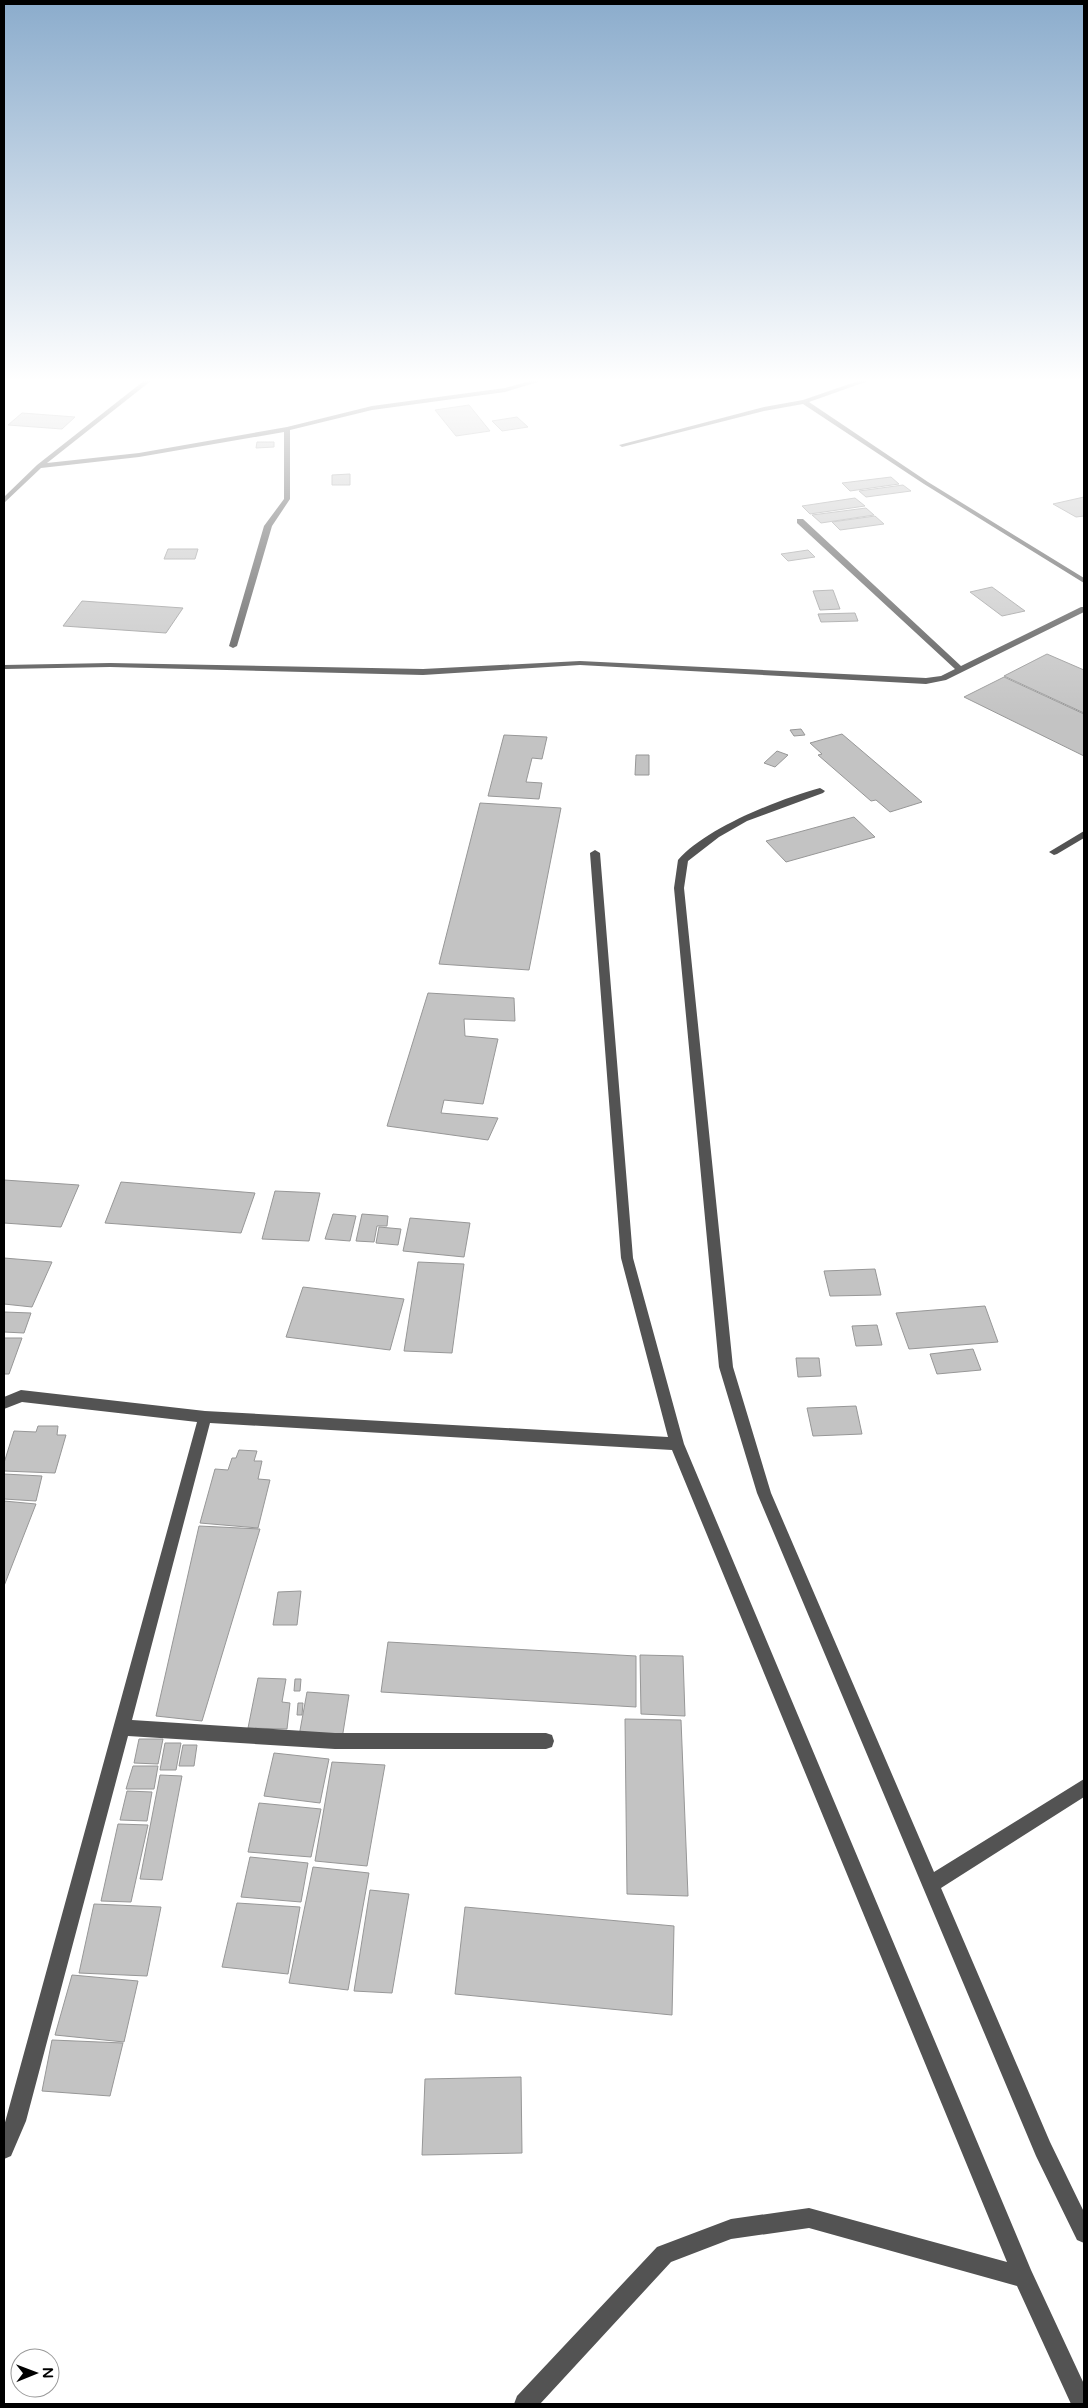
<svg xmlns="http://www.w3.org/2000/svg" width="1088" height="2408" font-family="'Varela Round',sans-serif">
<style>
.building{fill:#c3c3c3;stroke:#979797}
.lines{fill:none;stroke-linecap:round;stroke-linejoin:round}
.minor{fill:#535353;fill-rule:evenodd}
</style>
<rect width="100%" height="100%" fill="#fff"/>
<path class="building" d="M469,405l21,26 -34,5 -21,-26z
M22,413l53,4 -13,12 -54,-4z
M517,417l11,10 -26,4 -10,-10z
M257,442h17v5l-18,1z
M350,474v11h-18v-10z
M891,477l8,7 -49,7 -8,-8z
M903,485l8,6 -45,6 -7,-6z
M1084,497v19l-8,1 -23,-13z
M855,498l10,8 -55,8 -8,-8z
M866,508l8,7 -53,8 -9,-8z
M875,516l9,8 -44,6 -8,-8z
M168,549h30l-3,10h-31z
M808,550l7,7 -27,4 -7,-7z
M992,587l33,24 -23,5 -32,-24z
M833,590l7,19 -20,1 -7,-19z
M82,601l101,7 -17,25 -103,-7z
M855,613l3,8 -37,1 -3,-8z
M1047,654l37,16v43l-80,-37z
M1004,677l80,37v42l-120,-59z
M801,729l4,6 -11,1 -4,-6z
M842,734l80,68 -32,10 -14,-12 -5,1 -53,-46 4,-1 -12,-11z
M504,735l43,2 -5,22 -10,-1 -6,24 16,1 -3,16 -51,-3z
M777,751l11,4 -13,12 -11,-4z
M636,755h13v20h-14z
M480,803l81,5 -32,162 -90,-6z
M854,817l21,20 -89,25 -20,-21z
M428,993l86,5 1,23 -51,-2 1,17 33,3 -15,65 -39,-4 -3,13 57,5 -10,22 -101,-14z
M4,1180l75,5 -18,42 -57,-4z
M121,1182l134,11 -14,40 -136,-10z
M275,1191l45,2 -11,48 -47,-2z
M333,1214l23,2 -6,25 -25,-2z
M362,1214l26,2 -1,10h-10l-3,16 -18,-1z
M410,1218l60,5 -6,34 -61,-6z
M379,1227l22,2 -3,16 -22,-2z
M4,1258l48,4 -20,45 -28,-3z
M418,1262l46,2 -12,89 -48,-2z
M875,1269l6,26 -51,1 -6,-25z
M303,1287l101,12 -14,51 -104,-13z
M985,1306l13,36 -89,7 -13,-36z
M4,1312l27,1 -7,20 -20,-1z
M877,1325l5,20 -26,1 -4,-20z
M4,1338h18l-13,36h-5z
M973,1349l8,21 -44,4 -7,-20z
M796,1358h23l2,18 -23,1z
M856,1406l6,28 -49,2 -6,-28z
M38,1426h20l-1,9h9l-11,38 -51,-2v-8l10,-32 22,1z
M239,1450l18,1 -3,10h8l-4,18 12,1 -12,48 -58,-5 15,-54 13,1 4,-12h4z
M4,1474l38,2 -6,25 -32,-2z
M4,1501l32,3 -32,82z
M199,1526l61,3 -58,192 -46,-5z
M301,1591l-4,34h-24l5,-33z
M388,1642l248,14v51l-255,-15z
M640,1655l43,1 2,60 -44,-2z
M258,1678l28,1 -4,23 8,1 -3,26 -39,-1z
M295,1679h6l-1,12h-6z
M307,1692l42,3 -7,44 -43,-3z
M298,1703h5l-1,12h-5z
M625,1719l56,1 7,176 -61,-2z
M139,1739h24l-5,25 -24,-1z
M165,1743h16l-5,27h-16z
M183,1745h14l-3,21h-15z
M274,1753l55,6 -9,44 -56,-7z
M332,1762l53,3 -18,101 -52,-5z
M133,1766h25l-4,23h-28z
M160,1775l22,1 -20,104 -22,-1z
M127,1791l25,1 -5,29 -27,-1z
M259,1803l62,6 -10,48 -63,-5z
M118,1824l30,1 -17,77 -30,-1z
M250,1857l58,6 -7,39 -60,-5z
M313,1867l56,6 -21,117 -59,-7z
M370,1890l39,4 -17,99 -38,-2z
M237,1903l63,4 -12,67 -66,-7z
M94,1904l67,3 -14,69 -68,-3z
M465,1907l209,19 -2,89 -217,-21z
M72,1975l66,6 -14,61 -69,-7z
M52,2040l71,3 -13,53 -68,-5z
M521,2077l1,76 -100,2 3,-76z"/>
<g class="lines">
<path class="minor" d="M145,380h7l-105,83 92,-10 148,-26 85,-21 133,-18 28,-8h12l-40,12 -133,18 -82,20v69l-18,27 -35,120 -4,2 -4,-2 35,-120 20,-27v-67l-145,25 -98,11 -37,35v-6l33,-32z
M861,380h10l-62,22 119,80 156,96v5l-160,-99 -121,-80 -39,7 -142,36 -3,-2 145,-38 39,-7z
M797,519h6l158,147 120,-59h3v5l-138,68 -20,4 -346,-19 -157,10 -313,-8 -106,2v-4l106,-2 313,6 157,-8 346,17 15,-2 14,-7 -158,-146z
M820,788l5,3 -2,2 -76,28 -28,16 -31,24 -4,27 49,479 38,126 163,379 150,-93v18l-143,91 109,254 34,70v31l-7,-3 -41,-84 -279,-663 -38,-126 -45,-479 4,-28c28,-32 101,-61 142,-72z
M1084,831v7l-27,16 -3,1 -5,-3z
M595,850l5,3 33,405 51,186 347,826 53,114v20h-13l-54,-118 -208,-58 -78,11 -60,23 -131,142h-26l3,-8 140,-149 74,-28 78,-11 198,54 -335,-812 -462,-27 -78,297 203,13h211l6,2 2,6 -2,6 -6,2h-211l-207,-13 -102,385 -15,35 -7,3v-33l193,-704 -175,-20 -18,7v-12l17,-7 184,21 463,26 -47,-179 -31,-405z"/>
</g>
<linearGradient id="sky" x2="0" y2="1"><stop stop-color="#8baccc"/><stop offset="0.53" stop-color="#fff"/><stop offset="1" stop-color="#fff" stop-opacity="0"/></linearGradient>
<rect width="1088" height="718" fill="url(#sky)"/>
<rect width="1088" height="2408" fill="none" stroke="#000000" stroke-width="10"/>
<g transform="translate(35 2373) rotate(89)"><circle r="24" fill="#ffffff" stroke="#999999"/>
<path d="M0-4L9 19L0 12L-9 19Z" fill="#000000"/>
<text y="-8" font-size="14" font-weight="bold" text-anchor="middle" fill="#000000">N</text>
</g>
</svg>
